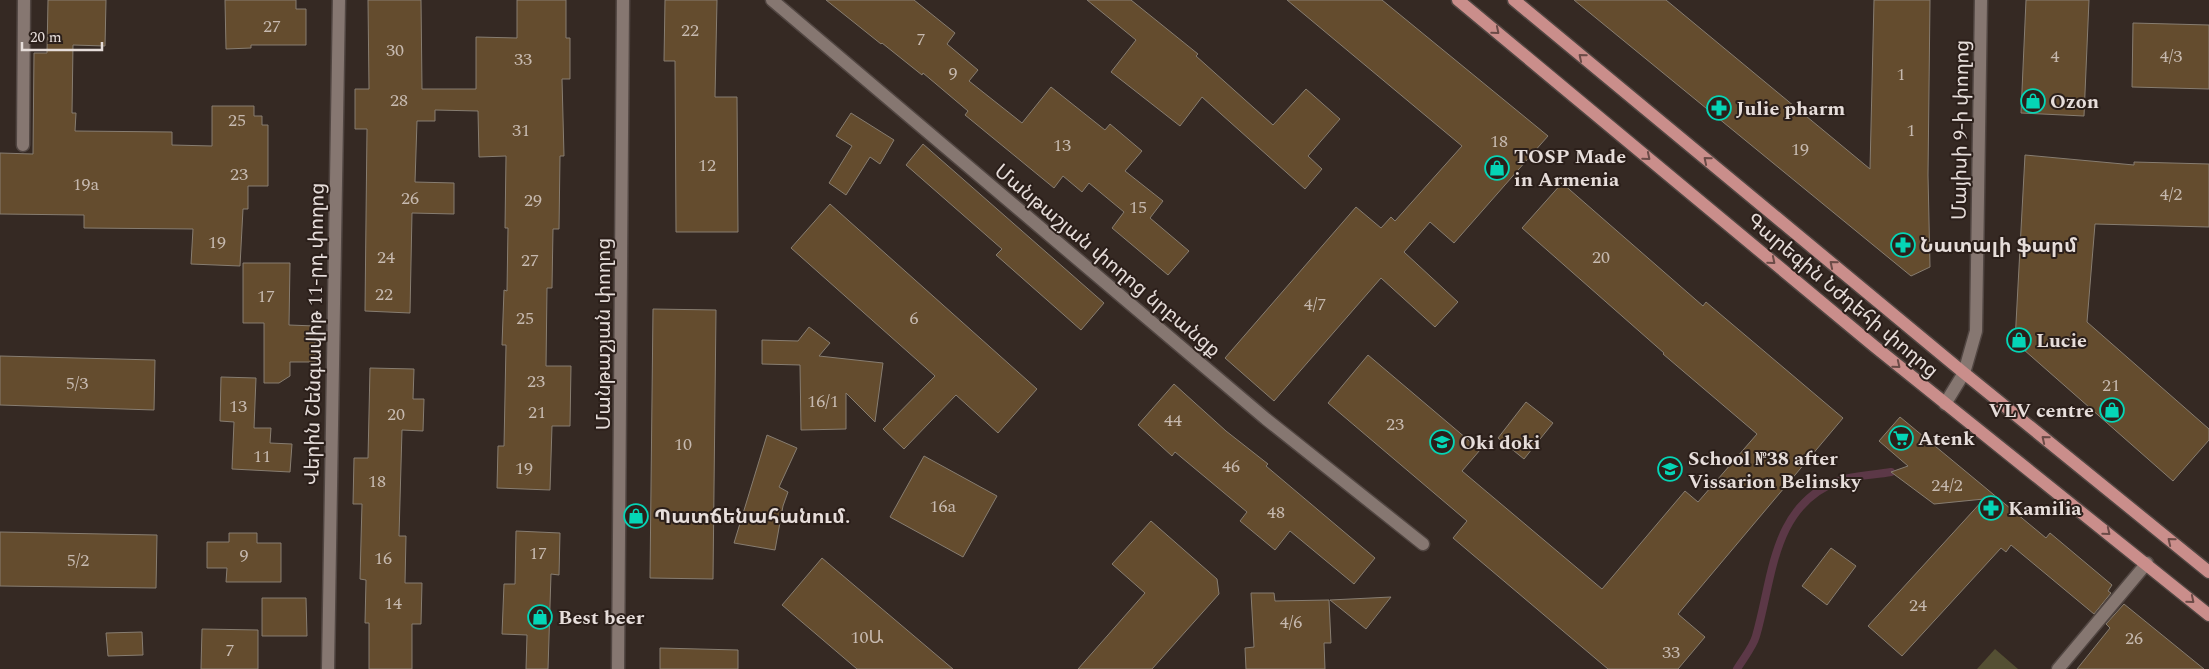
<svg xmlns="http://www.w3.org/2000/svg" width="2209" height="669" font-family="Spectral,'Noto Sans Armenian',serif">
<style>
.green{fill:#544f33}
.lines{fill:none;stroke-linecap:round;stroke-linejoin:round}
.stream{stroke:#5c3847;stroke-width:8}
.building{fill:#644c2e;stroke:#877d71}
.minor-casing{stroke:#514642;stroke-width:15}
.major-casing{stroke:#514642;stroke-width:15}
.minor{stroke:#867771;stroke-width:12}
.major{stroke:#ca8e8b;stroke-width:12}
.oneway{stroke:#6b4b47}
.labels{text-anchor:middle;stroke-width:4;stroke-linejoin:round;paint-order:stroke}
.number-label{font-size:18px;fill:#c6b9af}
.poi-label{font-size:20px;font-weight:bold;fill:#e6ddda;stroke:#2b1f1a;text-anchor:start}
.street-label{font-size:20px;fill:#e6ddda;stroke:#2b1f1a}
</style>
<rect width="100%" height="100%" fill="#352923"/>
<path class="green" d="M1995,649l23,20h-41z"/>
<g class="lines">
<path class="stream" d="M1737,669c6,-10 16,-22 19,-33 17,-58 16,-130 82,-155 16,-6 37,-6 53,-9"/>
</g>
<path class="building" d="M48,0h58l-1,46 -32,-1 -1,68h4l-1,18 97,1v13l40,1v-40h42v10h8v9h6v61h-20v23h-5l-3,57 -49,-2 2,-35 -109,-1v-13l-84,-1v-61l33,1 1,-101h13z
M225,0h71v9h10v36h-55v3l-25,1z
M368,0h53l1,89h54v-52l41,1v-38h49v38h4v41h-8l2,77h-4l-1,73h-6l-1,59h-5l-1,78h25l-1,60h-18l-2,64 -53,-2 1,-42h6l2,-101h-4l2,-55 3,1 1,-63h-3l1,-72 -27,1 -1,-46 -43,-1v11h-18l-2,61 39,1v31l-42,-1 -2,100 -45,-2 2,-182h-12v-40h14z
M665,0h52l-2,97h22l1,135h-62l-1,-171h-11z
M826,0h88l41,33 -8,11 31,26 -9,11 53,42 29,-36 54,43 5,-6 32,27 -17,20 38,30 -13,17 39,33 -21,24 -56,-47 12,-16 -35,-29 -7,9 -19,-16 -9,12 -89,-73 3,-4 -45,-38 -1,2 -40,-32 -1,1z
M1087,0h44l67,54 -2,2 77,69 33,-36 34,30 -32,37 14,13 -17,20 -103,-92 -22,29 -69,-54 25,-32z
M1287,0h95l166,136 -94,107 -24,-21 -26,30 54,50 -23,25 -54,-49 -107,123 -49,-43 131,-151 25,21 10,-11 4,4 67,-75z
M1574,0h92l204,169 4,-169h56l-2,175 2,92 -19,9z
M2026,0h63l-5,116 -63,-3z
M2133,23l76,2v64l-77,-2z
M851,113l43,27 -14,24 -10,-7 -24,38 -17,-12 23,-37 -16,-10z
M923,144l181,159 -23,27 -85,-75 6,-6 -96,-84z
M2025,155l109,10v-3l75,2v63l-114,-3 -8,98 122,107v11l-36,41 -158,-139z
M1562,183l141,123 3,-4 137,116 -165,196 27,23 -27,32h-70l-155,-131 14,-17 -139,-118 40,-48 112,95 -18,21 140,118 83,-98 13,11 59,-68 -94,-80 1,-1 -142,-125z
M830,204l207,185 -39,44 -42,-38 -52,54 -21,-20 52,-53 -144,-128z
M243,263h47l-1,62 26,1v36h-25v14l-11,7h-15v-60h-21z
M653,309l63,1 -3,269 -63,-1z
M809,327l21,16 -11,13 64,7 -8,59 -29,-29v36l-45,1 -1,-65 -38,-1v-24l36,1z
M0,356l155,4 -1,50 -154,-5z
M370,368l44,1 -1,30h11l-1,32 -21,-1 -3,106h7l-1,47h17l-1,41h-9v45h-43v-46h-4l1,-43 -6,-1 2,-75h-9l1,-46h14z
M221,377l35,1 -2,50h17l-1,15 22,1 -2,28 -58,-3 2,-47 -14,-1z
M1174,384l52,47 42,33 -2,2 109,92 -21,26 -64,-53 -15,19 -35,-29 7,-9 -72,-60 -3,4 -34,-31z
M1526,402l27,21 -29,36 -26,-21z
M1900,417l146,121 4,-5 62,52 -4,6 3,2 -17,21 -83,-69 -5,7 -5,-4 -99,108 -34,-30 116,-127 -50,5 -43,-32 17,-6 -29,-25z
M767,435l30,13 -18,39 9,5 -5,14 -8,44 -41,-7z
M924,456l73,40 -34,61 -73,-40z
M1151,521l66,58 2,15 -67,75h-74l67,-76 -33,-29z
M516,531l44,2 -1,42 -8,-1 -3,95h-22l1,-34 -25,-1 2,-50h11z
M0,532l157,3 -1,53 -156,-2z
M229,533h28v10h24v39h-55l1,-14h-20v-26h22z
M1831,548l25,18 -29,39 -25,-19z
M822,558l131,111h-96l-75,-64z
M1251,593h23l1,8 54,-1 2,43h-7l1,26h-79l-1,-21 9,-1z
M1391,597l-25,32 -36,-29z
M262,598h44l1,38h-45z
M2124,604l80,65h-127l33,-41 -4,-4z
M202,629l56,1v39h-57z
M142,632l1,23 -35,1 -2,-23z
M660,648l78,2v19h-78z"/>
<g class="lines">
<g class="minor-casing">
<path id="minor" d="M772,0l494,419 157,125
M23,145l1,-145
M1945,404l19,-31 12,-42 5,-331
M328,669l11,-669
M618,669l5,-669
M2058,669l89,-106"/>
</g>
<g class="major-casing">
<path id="major" d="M1458,0l416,346 335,269
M1514,0l450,373 245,199"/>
</g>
<use href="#minor" class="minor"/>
<use href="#major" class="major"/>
</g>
<defs><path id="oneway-chevron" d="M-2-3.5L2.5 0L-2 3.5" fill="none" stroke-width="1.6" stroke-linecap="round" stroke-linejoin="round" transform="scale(1.25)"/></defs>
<g class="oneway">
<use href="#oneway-chevron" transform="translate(1496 31) rotate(40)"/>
<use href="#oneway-chevron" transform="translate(1582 57) rotate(-140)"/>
<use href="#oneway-chevron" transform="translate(1647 157) rotate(40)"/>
<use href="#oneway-chevron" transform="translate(1707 160) rotate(-140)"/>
<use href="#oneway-chevron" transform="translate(1772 261) rotate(40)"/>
<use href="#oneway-chevron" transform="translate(1833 264) rotate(-140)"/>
<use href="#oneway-chevron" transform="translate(1897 365) rotate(39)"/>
<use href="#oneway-chevron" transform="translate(2045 439) rotate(-141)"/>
<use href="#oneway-chevron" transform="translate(2107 532) rotate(39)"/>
<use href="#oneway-chevron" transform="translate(2171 541) rotate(-141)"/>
<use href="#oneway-chevron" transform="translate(2191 600) rotate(40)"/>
</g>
<defs>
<g id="shop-ring" transform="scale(1.25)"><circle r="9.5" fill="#2b1f1a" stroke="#05d5b6" stroke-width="1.5"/><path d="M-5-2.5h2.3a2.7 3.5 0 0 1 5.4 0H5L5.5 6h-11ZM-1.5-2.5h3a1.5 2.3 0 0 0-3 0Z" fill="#05d5b6"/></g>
<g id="pharmacy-ring" transform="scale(1.25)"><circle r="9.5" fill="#2b1f1a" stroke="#05d5b6" stroke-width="1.5"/><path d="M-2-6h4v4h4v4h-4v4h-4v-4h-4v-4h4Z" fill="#05d5b6"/></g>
<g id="supermarket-ring" transform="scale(1.25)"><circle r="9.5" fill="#2b1f1a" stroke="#05d5b6" stroke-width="1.5"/><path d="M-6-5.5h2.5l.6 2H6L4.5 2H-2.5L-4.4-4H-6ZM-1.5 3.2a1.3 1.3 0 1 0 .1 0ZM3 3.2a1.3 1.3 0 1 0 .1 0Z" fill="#05d5b6"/></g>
<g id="school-ring" transform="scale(1.25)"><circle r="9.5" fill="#2b1f1a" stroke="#05d5b6" stroke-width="1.5"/><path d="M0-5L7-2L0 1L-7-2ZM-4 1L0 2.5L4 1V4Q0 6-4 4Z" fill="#05d5b6"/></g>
</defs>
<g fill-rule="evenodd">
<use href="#shop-ring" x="2033" y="101"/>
<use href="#pharmacy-ring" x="1719" y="108"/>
<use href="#shop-ring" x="1497" y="168"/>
<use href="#pharmacy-ring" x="1903" y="245"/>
<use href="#shop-ring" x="2019" y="340"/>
<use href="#shop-ring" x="2112" y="410"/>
<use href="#supermarket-ring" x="1901" y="438"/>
<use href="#school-ring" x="1442" y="442"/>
<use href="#school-ring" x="1670" y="469"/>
<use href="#pharmacy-ring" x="1991" y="508"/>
<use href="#shop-ring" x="636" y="516"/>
<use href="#shop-ring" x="540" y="617"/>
</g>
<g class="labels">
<g class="number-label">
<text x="272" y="32">27</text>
<text x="690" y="36">22</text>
<text x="921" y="45">7</text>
<text x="395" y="56">30</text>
<text x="2055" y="62">4</text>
<text x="2171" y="62">4/3</text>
<text x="523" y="65">33</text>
<text x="953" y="79">9</text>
<text x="1901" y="80">1</text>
<text x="399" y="106">28</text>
<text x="237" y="126">25</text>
<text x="521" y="136">31</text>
<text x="1911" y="136">1</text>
<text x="1499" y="147">18</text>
<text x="1062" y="151">13</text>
<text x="1800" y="155">19</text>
<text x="707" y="171">12</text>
<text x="239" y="180">23</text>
<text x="86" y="190">19a</text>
<text x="2171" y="200">4/2</text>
<text x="410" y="204">26</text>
<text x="533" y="206">29</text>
<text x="1138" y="213">15</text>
<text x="217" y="248">19</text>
<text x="386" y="263">24</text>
<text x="1601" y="263">20</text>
<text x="530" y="266">27</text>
<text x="384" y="300">22</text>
<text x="266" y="302">17</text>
<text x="1315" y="310">4/7</text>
<text x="525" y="324">25</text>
<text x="914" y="324">6</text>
<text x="536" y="387">23</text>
<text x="77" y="389">5/3</text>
<text x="2111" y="391">21</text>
<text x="823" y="407">16/1</text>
<text x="238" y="412">13</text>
<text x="537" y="418">21</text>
<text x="396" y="420">20</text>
<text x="1173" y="426">44</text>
<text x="1395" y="430">23</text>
<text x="683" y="450">10</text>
<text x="262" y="462">11</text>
<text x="1231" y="472">46</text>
<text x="524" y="474">19</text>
<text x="377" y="487">18</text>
<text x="1947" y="491">24/2</text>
<text x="943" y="512">16a</text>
<text x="1276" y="518">48</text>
<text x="538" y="559">17</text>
<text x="244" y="561">9</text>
<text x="383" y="564">16</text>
<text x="78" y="566">5/2</text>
<text x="393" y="609">14</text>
<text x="1918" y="611">24</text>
<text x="1291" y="628">4/6</text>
<text x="867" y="643">10Ա</text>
<text x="2134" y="644">26</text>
<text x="230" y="656">7</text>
<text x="1671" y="658">33</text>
</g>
<g class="poi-label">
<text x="2050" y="108">Ozon</text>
<text x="1736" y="115">Julie pharm</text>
<text x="1514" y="163">TOSP Made<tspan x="1514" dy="23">in Armenia</tspan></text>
<text x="1920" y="252">Նատալի ֆարմ</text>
<text x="2036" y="347">Lucie</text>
<text x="2094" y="417" text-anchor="end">VLV centre</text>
<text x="1918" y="445">Atenk</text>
<text x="1460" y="449">Oki doki</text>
<text x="1688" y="465">School №38 after<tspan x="1688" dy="23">Vissarion Belinsky</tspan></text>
<text x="2008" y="515">Kamilia</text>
<text x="654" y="523">Պատճենահանում.</text>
<text x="558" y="624">Best beer</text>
</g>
<g class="street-label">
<text transform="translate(1960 130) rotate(-89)" y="7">Մայիսի 9-ի փողոց</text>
<text transform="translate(1108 260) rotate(40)" y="7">Մանթաշյան փողոց նրբանցք</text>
<text transform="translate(1843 295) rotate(40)" y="7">Գարեգին Նժդեհի փողոց</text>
<text transform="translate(314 334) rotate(-89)" y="7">Վերին Շենգավիթ 11-րդ փողոց</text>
<text transform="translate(603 334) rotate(-90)" y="7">Մանթաշյան փողոց</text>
</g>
</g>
<path d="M22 42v8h80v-8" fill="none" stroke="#e6ddda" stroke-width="2.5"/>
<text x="30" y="42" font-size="15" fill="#e6ddda" stroke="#2b1f1a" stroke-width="4" paint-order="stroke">20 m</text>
</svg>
